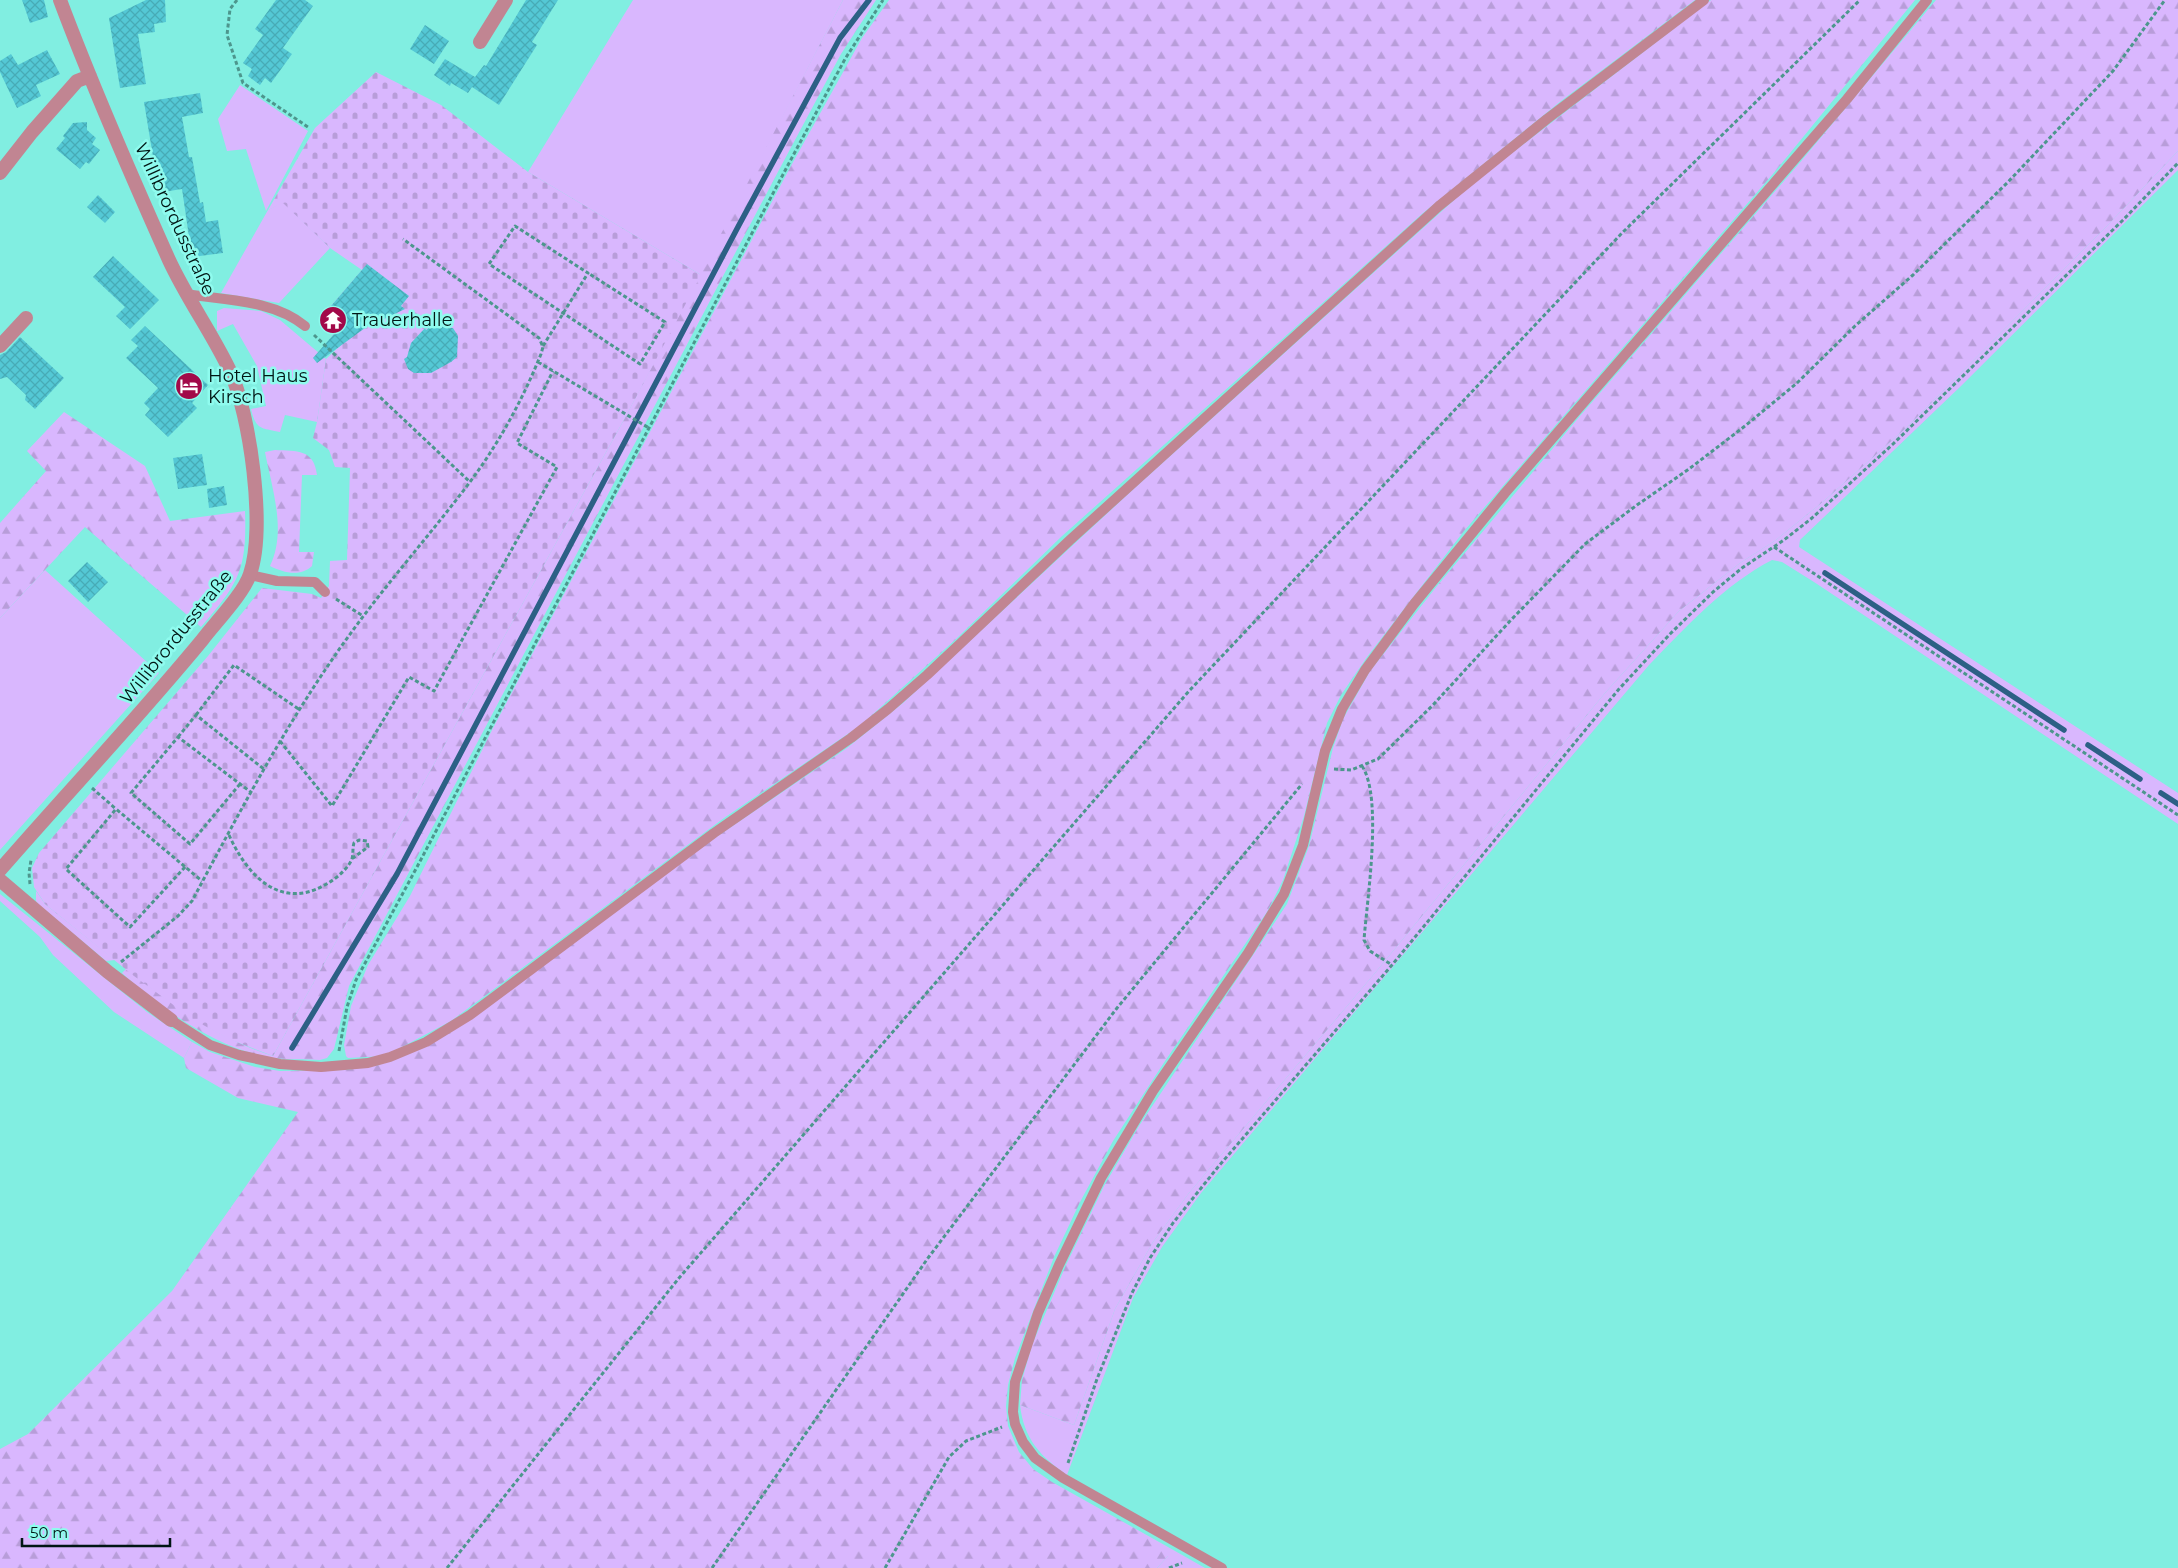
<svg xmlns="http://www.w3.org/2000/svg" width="2178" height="1568" font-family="Montserrat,sans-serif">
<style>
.green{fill:#d9b7fe}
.forest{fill:url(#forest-firs)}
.cemetery{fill:url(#cemetery-stones)}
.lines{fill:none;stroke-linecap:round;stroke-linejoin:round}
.stream{stroke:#2c6085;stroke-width:5.5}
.building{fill:url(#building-cross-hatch)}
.path{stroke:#4d968d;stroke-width:3;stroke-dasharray:4 2.5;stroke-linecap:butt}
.service{stroke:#c18592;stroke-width:10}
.minor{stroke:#c18592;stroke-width:14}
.labels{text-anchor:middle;stroke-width:5;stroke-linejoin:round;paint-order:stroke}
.street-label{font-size:18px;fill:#011614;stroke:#8ffbee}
.poi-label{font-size:18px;fill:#011614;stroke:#8ffbee;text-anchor:start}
</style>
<defs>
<pattern id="forest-firs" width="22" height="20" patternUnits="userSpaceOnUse" patternTransform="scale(1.25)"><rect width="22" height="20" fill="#d9b7fe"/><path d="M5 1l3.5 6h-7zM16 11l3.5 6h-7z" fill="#b89dd9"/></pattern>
<pattern id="cemetery-stones" width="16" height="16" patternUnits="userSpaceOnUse" patternTransform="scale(1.25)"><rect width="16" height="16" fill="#d9b7fe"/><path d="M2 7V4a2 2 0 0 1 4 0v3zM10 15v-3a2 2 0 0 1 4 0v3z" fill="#b89dd9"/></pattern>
<pattern id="building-cross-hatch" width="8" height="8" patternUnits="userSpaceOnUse" patternTransform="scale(1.25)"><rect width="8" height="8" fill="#54c8d5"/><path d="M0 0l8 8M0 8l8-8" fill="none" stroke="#47abb6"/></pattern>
</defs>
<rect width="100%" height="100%" fill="#81eee1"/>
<path class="green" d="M633,0h210l-142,275 -173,-103z
M240,85l68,46 -42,80 -20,-62 -19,2 -9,-32z
M2178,151v19l-217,216 -161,154 -1,7 379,246v31l-364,-242 -32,-20 -10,-2c-48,25 -85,66 -123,105l-448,528 -39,54 -29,51 -66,177c-27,-19 -43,-36 -47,-70l54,20 41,-116 38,-67 36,-49 186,-220 230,-280 74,-82 61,-48 36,-23 49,-40 83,-74 197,-198z
M283,202l47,46 -51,55 -58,-10 47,-83z
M224,308l37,3 19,9 46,39 -9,63 -32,-7 -5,17c-19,-4 -24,-2 -29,-23l15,-3 -9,-40 -24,-42 -16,7v-20z
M45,570l114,103 -159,177v-232z
M36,891l9,13 70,56 -9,1 -67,-56 -3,-4z
M0,894l147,118 45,30 -8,16 -70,-46 -61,-57 -13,-18 -40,-36z
M1168,1547l37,21h-48l11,-12z"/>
<path class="forest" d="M843,0h33l-35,54 -61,114 -431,818 -15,63 -7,9 -7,2c-15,-1 -31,0 -46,-2 -55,-8 -112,-48 -152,-85l4,-4c48,36 89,69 147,87l353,-640z
M889,0h806l-134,101 -138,112 -362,324 -105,102 -95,86 -137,93 -273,203 -66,35 -37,2 -2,-2 -2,-11 7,-39 17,-41 42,-69 82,-166 300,-566 70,-126z
M1711,0h204l-143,175 -308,356 -97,126 -26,38 -14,28 -23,93 -21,64 -16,32 -102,149 -52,80 -33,61 -26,55 -39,101 -7,27 -2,21 2,20 11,26 14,17 19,13 116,65v9l-11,12h-1157v-119l28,-15 144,-143 126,-179 -60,-14 -52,-30 -2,-10 8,-16 18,10 45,15 25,4 66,-1 33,-5 95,-48 235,-175 138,-94 56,-45 224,-208 346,-312z
M1936,0h242v151l-73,77 -197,198 -83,74 -49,40 -36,23 -61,48 -74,82 -230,280 -186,220 -36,49 -38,67 -41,116 -54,-20 2,-25 10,-35 34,-80 38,-79 35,-60 148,-222 22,-58 24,-98 10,-29 27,-48 67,-85 143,-170 217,-250z
M64,412l81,54 25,55 75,-10c2,59 -6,72 -44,116l-116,-100 -85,91v-95l46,-52 -19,-20z
M275,450c22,1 39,-1 42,25h-15l-3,77h15l-2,14c-12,11 -28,7 -42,0 17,-35 2,-77 -5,-114z"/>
<path class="cemetery" d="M376,72l65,33 87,67 173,103 -75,141 -353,640 -44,-17 -35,-19 -60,-44 -89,-72 -11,-17 -2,-19 7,-15 169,-197 54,-68 50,6 9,4 8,-12 1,-25 17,-1 3,-92 -15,-1 -6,-17 -16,-12 4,-16 9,-63 14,-13 -9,-8 3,-5 -15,-13 43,-50 -32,-22 -47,-45 -15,7 47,-82z"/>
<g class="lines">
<path class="stream" d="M1825,573l239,157
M2088,745l52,34
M2161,793l17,11
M292,1048l105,-174 342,-649 101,-187 29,-38"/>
</g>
<path class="building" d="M22,0h22l4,17 -18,6z
M146,0h19l1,22 -12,2 1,8 -17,2 8,50 -26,4 -11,-70z
M276,0h29l8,6 -30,42 9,6 -21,29 -6,-5 -5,7 -12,-9 4,-7 -9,-6 20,-28 -8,-6z
M526,0h32l-26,42 5,3 -38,60 -27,-18 -4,6 -17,-10 -1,3 -16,-11 11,-16 30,18 9,-12 2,1z
M425,25l24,16 -15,23 -24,-15z
M47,50l13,24 -24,11 5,11 -24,12 -17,-36v-11l11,-7 7,11z
M200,93l3,20 -21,4 7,40h3l8,46 3,-1 3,20 12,-2 5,33 -31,4 -10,-68 -19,3 -5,-30 -4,1 -10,-61z
M87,122v8l9,8 -4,6 8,6 -11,14 -3,-2 -6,7 -24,-20 9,-11 -2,-2 10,-13z
M98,195l17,17 -10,11 -18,-16z
M113,256l46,44 -29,29 -14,-13 9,-9 -32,-30z
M367,264l42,32 -8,10 4,3 -27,13 -2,-2 -59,43 -4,-5 21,-24 -15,-14z
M432,325l21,3 5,8 -1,21 -6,5 -20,11h-17l-6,-4 -4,-10 3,-2 4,-14 14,-15 1,2z
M145,326l63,59 -16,18 5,5 -29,29 -23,-22 5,-6 -6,-6 14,-15 -32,-30 12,-12 -7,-6z
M20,337l44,41 -29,31 -10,-9 1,-5 -19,-18 -7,2v-24l6,-3z
M202,454l5,31 -29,4 -5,-31z
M224,486l3,19 -18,3 -2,-19z
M87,562l21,20 -20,20 -20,-21z"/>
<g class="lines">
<path class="path" d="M237,0l-7,9 -3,26 16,48 65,44
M314,335l156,147
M543,346l45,-73 -73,-47 -26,38 151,100 25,-42 -77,-49
M538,362l111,66
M1774,547l404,268
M336,599l27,17
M196,715l38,-50 66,45
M178,737l18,-22 69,55
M280,741l52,65 77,-129 25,14 123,-224 -40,-24 36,-72
M1362,766c21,31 5,134 2,174l6,11 22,14
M1334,769l17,1 27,-11 55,-54 77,-84 75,-77 52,-39 52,-36 56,-43 52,-43 58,-57 58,-51 95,-93 105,-111 52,-71
M240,784l-50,60 -59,-51 47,-56 74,56
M92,788l24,21
M229,835c17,38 49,75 94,51 11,-6 22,-14 28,-25 3,-5 1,-12 3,-18l5,-3 8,1 1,6 -15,11
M185,867l-55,60 -64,-58 50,-60 86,72
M30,884l-1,-11 2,-13
M121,962l57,-46 14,-15c48,-90 96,-181 156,-264 38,-53 82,-102 122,-155 29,-39 53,-83 71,-128l2,-7 -4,-9 -136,-99
M339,1051l8,-44 9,-27 61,-113 371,-702 57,-106 38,-59
M1068,1463l29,-84 35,-86 18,-35 23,-35 45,-56 174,-202 227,-276 51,-55 43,-42 29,-24 42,-28 28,-22 81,-74 230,-224 55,-57
M447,1568l232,-290 510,-587 433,-458 238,-233
M712,1568l216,-310 189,-250 185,-224
M885,1568l64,-111 17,-16 36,-14
M1169,1568l13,-5"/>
<path class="service" d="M186,294c39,6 88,6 119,32
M250,575l27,6 38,1 10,10
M171,1020l39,25 29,10 41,9 41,3 47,-4 22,-6 36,-15 44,-27 244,-182 137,-95 37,-29 39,-34 143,-135 369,-334 108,-87 157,-119
M1222,1568l-159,-90 -28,-20 -12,-16 -8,-18 -2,-12 2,-30 23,-69 21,-48 42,-87 52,-87 95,-138 36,-59 19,-49 22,-94 17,-42 23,-39 49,-66 91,-111 342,-394 80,-99"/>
<path class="minor" d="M480,42l26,-42
M0,173l32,-41 45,-51 13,-5
M0,346l26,-28
M0,870c67,-77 138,-152 203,-231 13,-17 41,-46 47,-65 16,-46 0,-160 -20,-203 -18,-38 -43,-72 -61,-111 -38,-85 -76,-172 -109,-260
M0,880l108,92 63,48"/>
</g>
<defs>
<g id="temple-disc" transform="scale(1.4375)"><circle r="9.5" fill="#a20949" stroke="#8ffbee"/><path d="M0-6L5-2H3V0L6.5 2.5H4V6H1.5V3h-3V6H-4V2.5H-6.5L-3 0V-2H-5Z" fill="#fff"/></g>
<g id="hotel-disc" transform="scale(1.4375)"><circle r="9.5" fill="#a20949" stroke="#8ffbee"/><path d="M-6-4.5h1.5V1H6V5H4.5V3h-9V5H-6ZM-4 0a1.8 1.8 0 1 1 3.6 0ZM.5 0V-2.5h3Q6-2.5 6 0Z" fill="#fff"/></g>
</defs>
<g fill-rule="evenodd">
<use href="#temple-disc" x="333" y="320"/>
<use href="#hotel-disc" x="189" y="386"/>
</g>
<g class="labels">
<g class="street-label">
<text transform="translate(175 219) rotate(65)" y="6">Willibrordusstraße</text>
<text transform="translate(176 637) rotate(-51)" y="6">Willibrordusstraße</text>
</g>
<g class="poi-label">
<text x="352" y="326">Trauerhalle</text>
<text x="208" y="382">Hotel Haus<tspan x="208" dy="21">Kirsch</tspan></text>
</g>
</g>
<path d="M22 1538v8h148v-8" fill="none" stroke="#011614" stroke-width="2.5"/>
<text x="30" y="1538" font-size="15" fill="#011614" stroke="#8ffbee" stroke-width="4" paint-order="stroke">50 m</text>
</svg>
